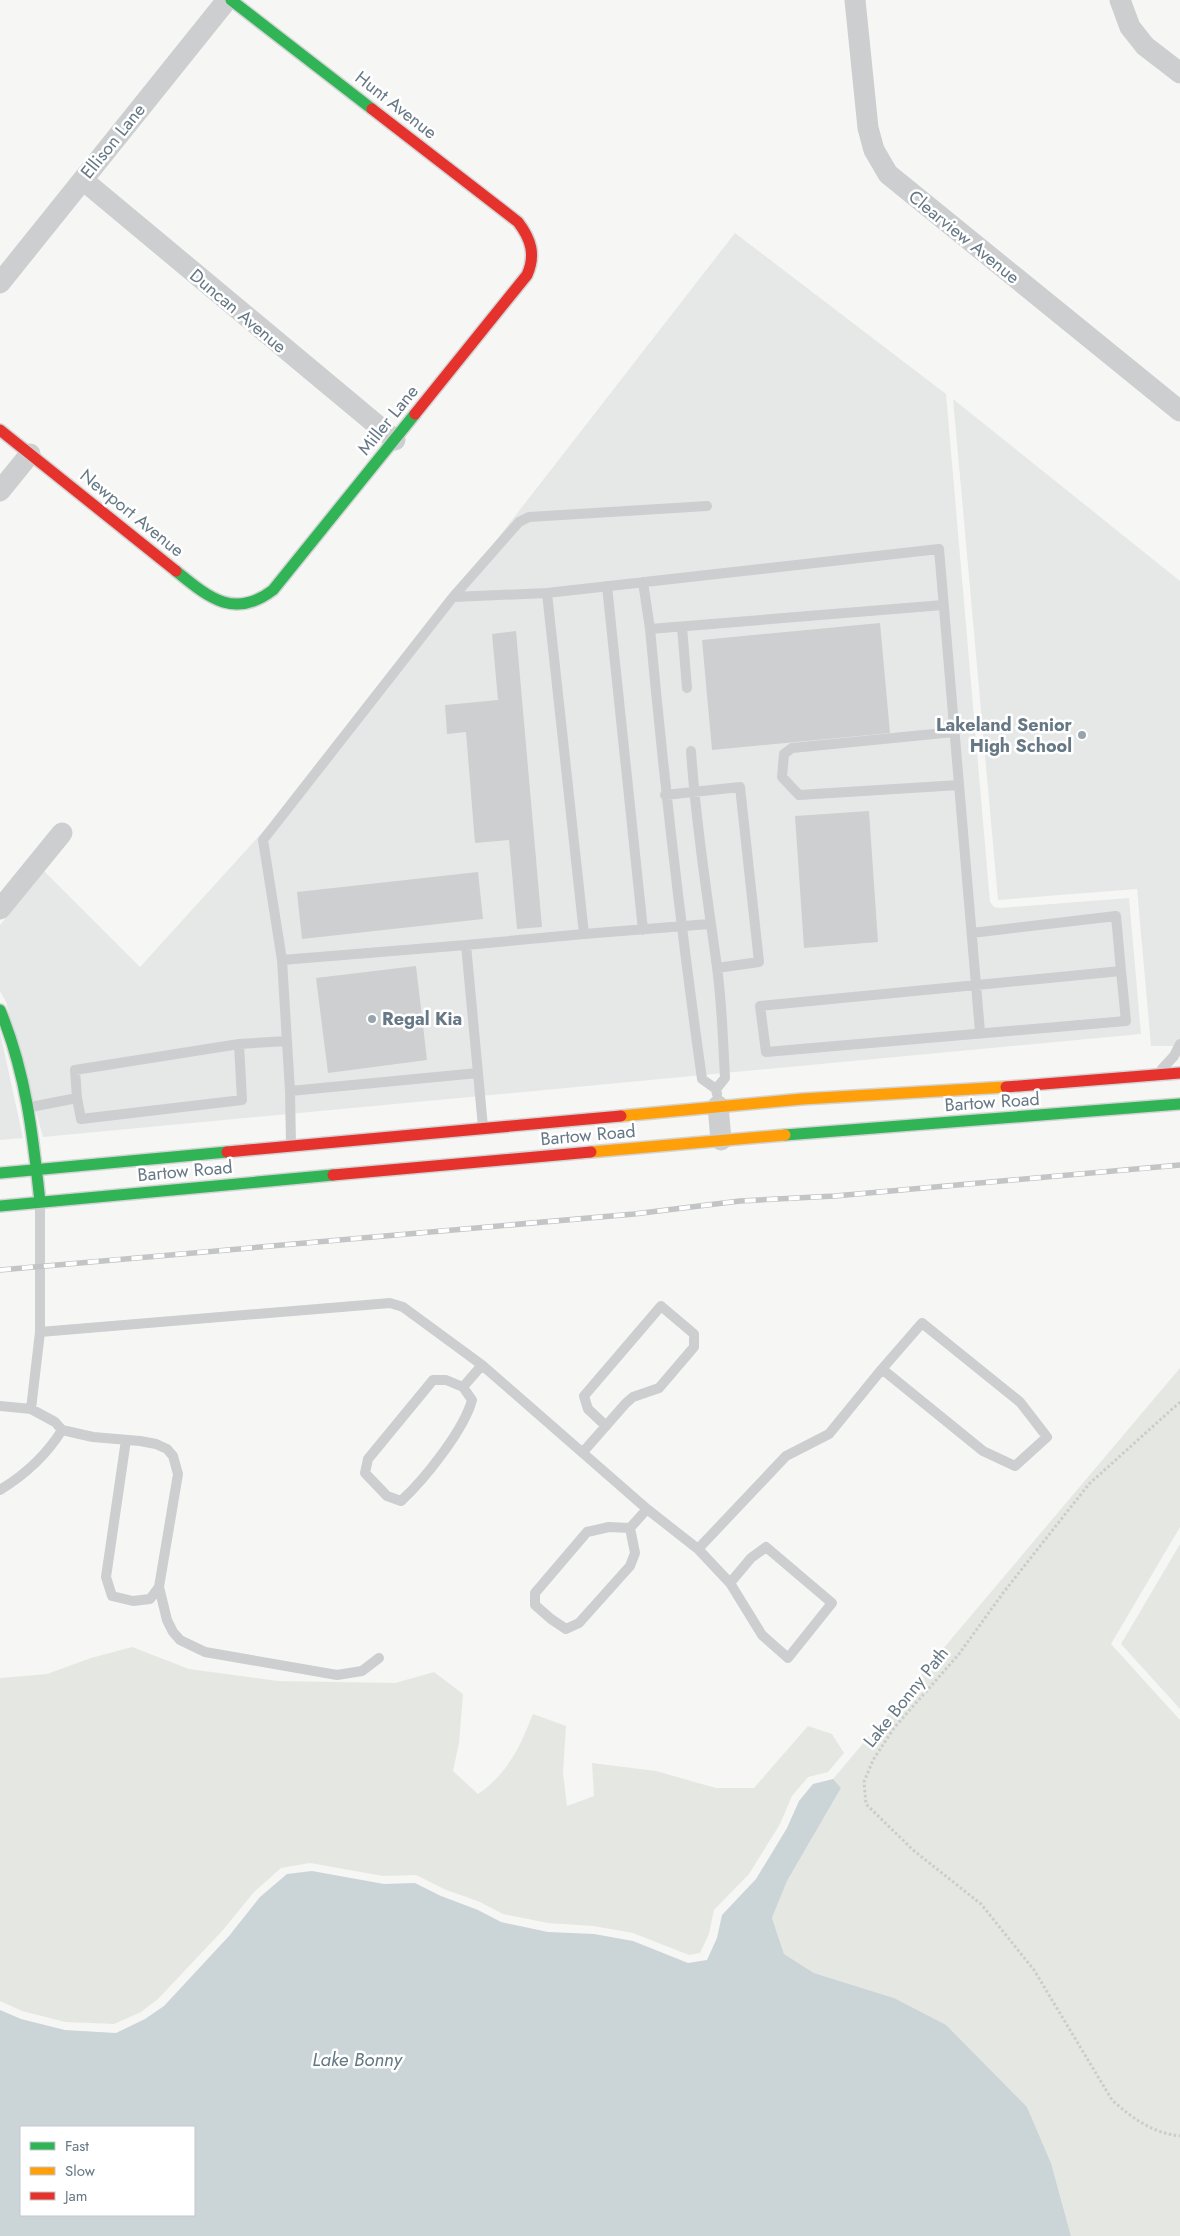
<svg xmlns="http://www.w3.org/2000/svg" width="1180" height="2236" font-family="Jost,sans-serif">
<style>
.built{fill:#e6e8e8}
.green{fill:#e5e8e2}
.water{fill:#cbd4d6;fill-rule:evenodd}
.building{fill:#cdcfd0}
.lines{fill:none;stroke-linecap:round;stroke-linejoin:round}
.fast-casing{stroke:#d3d4d5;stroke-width:14}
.slow-casing{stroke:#d3d4d5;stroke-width:14}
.jam-casing{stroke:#d3d4d5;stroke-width:14}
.path{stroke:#cbcccc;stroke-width:3;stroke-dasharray:2.5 2.5;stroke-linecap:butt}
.lane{stroke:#cccecf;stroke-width:10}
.street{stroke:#cccecf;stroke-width:21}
.fast{stroke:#30b455;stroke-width:11}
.slow{stroke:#ff9f0a;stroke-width:11}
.jam{stroke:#e5322d;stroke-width:11}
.rail-casing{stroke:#c2c4c5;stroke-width:5.5}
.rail{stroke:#fff;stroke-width:4;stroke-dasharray:11;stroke-linecap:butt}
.poi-dot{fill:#98a4ad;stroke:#fff;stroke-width:2}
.labels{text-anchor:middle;stroke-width:5;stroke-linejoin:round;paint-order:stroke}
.street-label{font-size:18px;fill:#667886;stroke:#fff}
.poi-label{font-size:18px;font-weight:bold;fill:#667886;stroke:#fff;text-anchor:end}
.water-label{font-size:19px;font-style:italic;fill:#627982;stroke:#fff}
</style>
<rect width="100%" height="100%" fill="#f6f6f5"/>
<path class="built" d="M735,233l211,161 44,508 4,5 6,1 129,-10 12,136 -1098,103 -37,-135 -6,-11v-66l44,-54 96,96 169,-186z
M953,399l227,182v465h-29l-14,-157 -139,11z
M0,1032l23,106 -23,2z"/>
<path class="green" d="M1180,1368v159l-69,117 69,76v516h-109l-20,-73 -24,-56 -133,-109 -80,-25 -30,-19 -12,-36 15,-37 54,-93 -8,-9z
M1180,1544v165l-59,-65z
M132,1647l57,22 89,12 117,2 39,-11 29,22 -4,49 -6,28 25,23c30,-21 42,-47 55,-80l33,12 -3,47 4,33 27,-10 -2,-33 64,8 60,17h38l54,-62 24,8 12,19 -16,19 -20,5 -16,19 -12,28 -31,50 -35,36 -5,24 -9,19 -11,2 -56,-22 -40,-7 -45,-3 -45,-9 -23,-12 -36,-13 -28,-14 -33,1 -73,-13 -29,5 -27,24 -31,38 -65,69 -17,13 -27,12 -49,-2 -43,-11 -22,-10v-323l47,-4 44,-16z"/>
<path class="water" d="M833,1779l8,9 -54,93 -15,37 12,36 30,19 80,25 52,27 81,82 24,56 20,73h-1071v-226l21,9 44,11 51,3 29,-14 19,-13 65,-70 31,-39 27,-23 25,-3 72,13 31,-1 26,13 37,14 23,12 47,10 46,2 39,7 55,22 19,-3 10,-22 5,-23 34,-36 31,-51 12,-27 14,-17zM21,2127h173v88h-173z"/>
<path class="building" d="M880,623l10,110 -178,17 -10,-110z
M516,631l26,296 -25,2 -8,-89 -34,3 -9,-111 -19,2 -2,-29 53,-5 -6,-66z
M869,811l9,131 -74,6 -9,-132z
M478,872l5,47 -181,20 -5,-47z
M416,966l11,94 -99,13 -12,-95z"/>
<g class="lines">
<g class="fast-casing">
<path id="fast" d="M231,0l141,109
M176,571c32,26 58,49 97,19l142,-176
M0,1010c26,62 33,126 40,192
M785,1135l395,-31
M0,1173l227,-21
M0,1206l333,-31"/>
</g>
<g class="slow-casing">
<path id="slow" d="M621,1116l181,-17 204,-12
M591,1152l194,-17"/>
</g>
<g class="jam-casing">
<path id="jam" d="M372,109l146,113c13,17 18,33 9,53l-112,139
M0,430l176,141
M1006,1087l174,-14
M227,1152l394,-36
M333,1175l258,-23"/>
</g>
<path class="path" d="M1180,1402l-91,82 -86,109 -44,61 -65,74 -21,32 -9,22 2,22 47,46 68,54 53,66 78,130c21,19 41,33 68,36"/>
<path class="lane" d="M643,582l7,47
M607,586l36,344
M453,597l66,-75 10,-5 178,-11
M682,627l5,61
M954,732l-162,16 -8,6 -2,23 17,18 160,-10
M691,751c5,72 16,144 26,216 5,37 6,74 8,111l-9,11 1,5
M665,795l75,-8 19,175 -42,6
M709,924l-125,10 -37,-341 392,-44 41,483
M972,933l144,-17 5,55 -361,35 6,46 360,-31 -5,-50
M282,960l-19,-120 190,-243 94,-4
M1162,1069l12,-13 6,-12
M716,1089l-14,-10c-21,-149 -38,-299 -52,-450l293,-24
M290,1091l-8,-131 184,-15
M77,1098l-2,-28 164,-26
M31,1107l46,-9 4,21 161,-19 -3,-56 48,-3
M483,1127l-17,-182 118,-11
M291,1145l-1,-54 188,-18
M922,1323l98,79 27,35 -32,29 -32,-15 -101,-82z
M40,1332l350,-29 13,4 79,58 165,144 51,40 32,34
M463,1387l-17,-7h-13l-65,79 -3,14 22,23 14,5c23,-21 63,-71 71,-101l-9,-13 19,-22
M0,1406l31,3 24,13 7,8 31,7 47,4 16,3 11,5 6,7 5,18 -19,113 -9,12 -17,2 -21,-5 -6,-19 20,-137
M31,1409l9,-77v-129
M583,1452l43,-49 7,-6 26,-9 35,-41v-13l-33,-28 -77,90 4,13 18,17
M0,1490c26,-16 46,-34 62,-60
M630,1528l-21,-1 -22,5 -52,61v12l16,14 15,10 13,-6 51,-57 5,-13 -5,-25 17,-19
M766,1547l66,56 -44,55 -26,-23 -32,-52 21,-25z
M698,1549l88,-93 43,-22 53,-65
M159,1587l8,33 6,12 7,8 25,12 132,23 25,-4 17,-13"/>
<path class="street" d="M855,0l13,128 6,22 14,24 292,237
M1120,0l10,27 15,19 35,27
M83,180l312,260
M0,283l227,-283
M0,491l30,-37
M0,909l62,-76
M718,1106l3,34"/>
<use href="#fast" class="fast"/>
<use href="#slow" class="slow"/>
<use href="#jam" class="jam"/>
<g class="rail-casing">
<path id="rail" d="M0,1270l634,-56 106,-13 95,-5 345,-31"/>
</g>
<use href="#rail" class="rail"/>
</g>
<g class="poi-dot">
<circle cx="1082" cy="735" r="5"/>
<circle cx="372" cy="1019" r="5"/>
</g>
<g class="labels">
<g class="street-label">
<text transform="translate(396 105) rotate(38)" y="6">Hunt Avenue</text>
<text transform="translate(113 141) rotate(-51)" y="6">Ellison Lane</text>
<text transform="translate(964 237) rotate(39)" y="6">Clearview Avenue</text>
<text transform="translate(238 311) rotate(40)" y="6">Duncan Avenue</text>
<text transform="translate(388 420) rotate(-51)" y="6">Miller Lane</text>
<text transform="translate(132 513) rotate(39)" y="6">Newport Avenue</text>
<text transform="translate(992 1102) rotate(-4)" y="6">Bartow Road</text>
<text transform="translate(588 1135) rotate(-5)" y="6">Bartow Road</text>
<text transform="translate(185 1171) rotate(-5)" y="6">Bartow Road</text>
<text transform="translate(906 1697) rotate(-51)" y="6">Lake Bonny Path</text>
</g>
<g class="poi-label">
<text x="1072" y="731">Lakeland Senior<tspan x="1072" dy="21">High School</tspan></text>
<text x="382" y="1025" text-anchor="start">Regal Kia</text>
</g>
<g class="water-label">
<text x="357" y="2066">Lake Bonny</text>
</g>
</g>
<rect x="20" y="2126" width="175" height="90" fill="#ffffff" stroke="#c2c9cf"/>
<rect x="30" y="2142" width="25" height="8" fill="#30b455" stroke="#c2c9cf"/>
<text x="65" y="2151" font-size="15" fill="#667886">Fast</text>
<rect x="30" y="2167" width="25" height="8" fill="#ff9f0a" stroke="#c2c9cf"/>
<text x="65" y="2176" font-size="15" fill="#667886">Slow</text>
<rect x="30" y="2192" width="25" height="8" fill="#e5322d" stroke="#c2c9cf"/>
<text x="65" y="2201" font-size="15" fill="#667886">Jam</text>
</svg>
